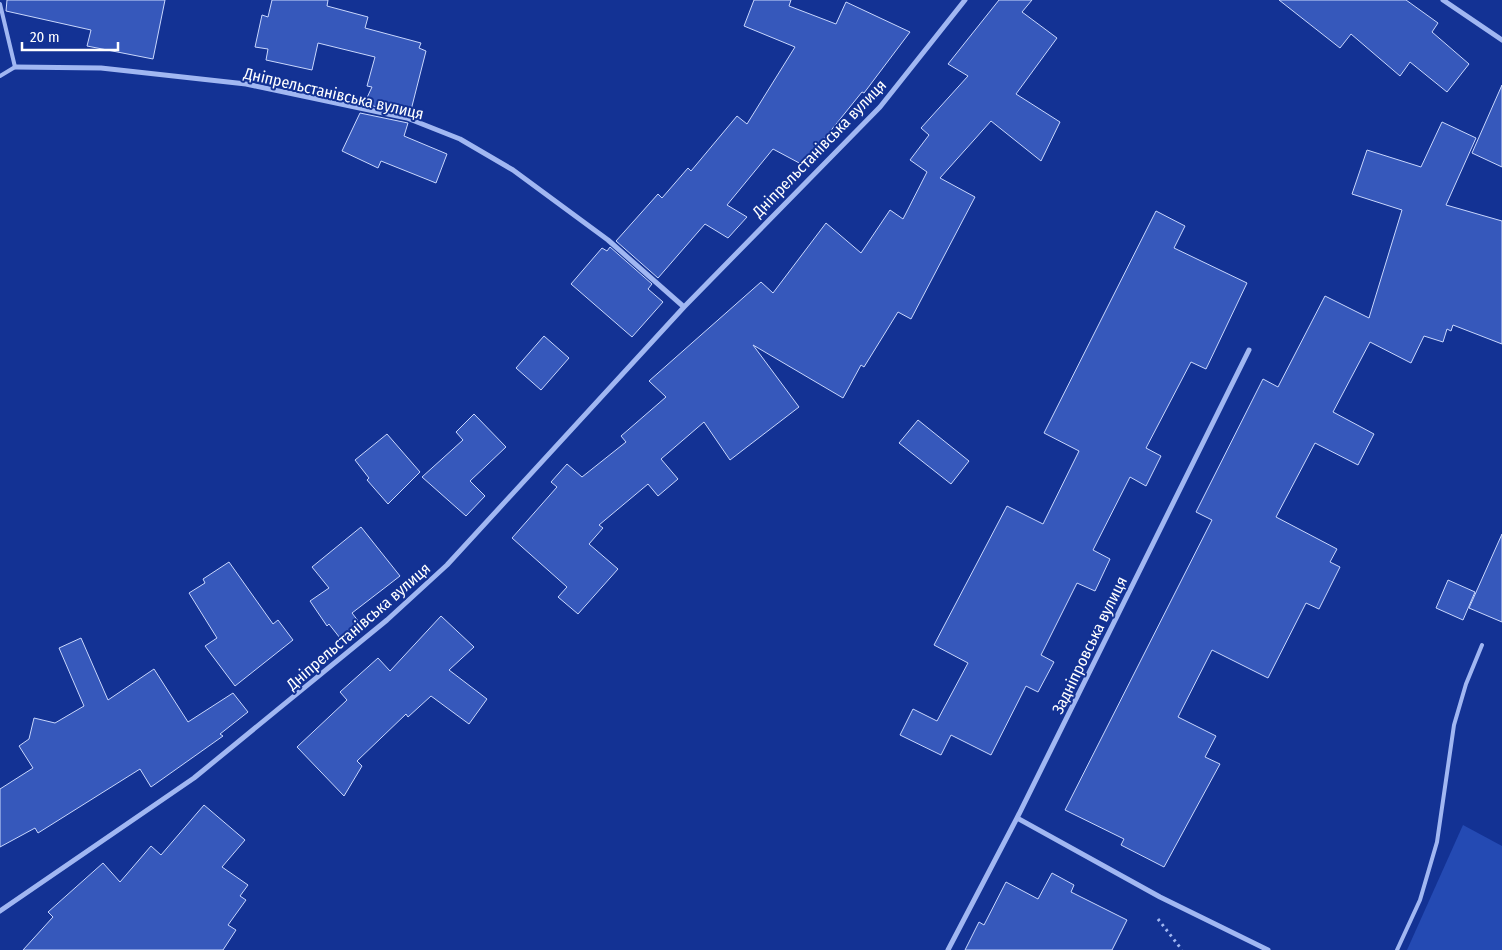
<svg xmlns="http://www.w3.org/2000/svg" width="1502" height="950" font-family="'Fira Sans Condensed',sans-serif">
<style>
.green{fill:#244ab3}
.building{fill:#3658bb;stroke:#c9d7fd}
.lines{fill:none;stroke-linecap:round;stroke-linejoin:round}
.path{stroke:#a1b7f2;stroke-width:3;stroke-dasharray:2.5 4;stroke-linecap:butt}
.lane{stroke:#a1b7f2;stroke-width:4}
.street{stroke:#a1b7f2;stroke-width:5}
.labels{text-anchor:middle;stroke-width:4;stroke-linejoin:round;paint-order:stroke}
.street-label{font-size:16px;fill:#fff;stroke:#133294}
</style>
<rect width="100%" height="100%" fill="#133294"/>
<path class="green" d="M1463,825l39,21v104h-95z"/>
<path class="building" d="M7,0h158l-12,59 -66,-13 4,-16 -85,-19z
M272,0h56l-1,6 41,11 -3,11 56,15 -2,5 7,3 -16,63 -46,-10 8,-17 -5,-1 8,-29 -57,-14 -6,27 -46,-10 2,-11 -13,-2 7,-32 6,2z
M754,0h37l-2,6 47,18 10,-22 64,30 -46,61 -2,-1 -59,73 -30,-16 -46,56 20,12 -19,21 -23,-14 -47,54 -42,-37 42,-47 4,4 26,-30 3,3 46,-55 10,8 48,-77 -51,-21z
M999,0h33l-10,12 35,26 -41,56 44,28 -19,39 -50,-40 -51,57 35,19 -64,122 -13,-7 -34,55 -3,-2 -18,33 -90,-53 46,62 -69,53 -26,-38 -43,37 17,20 -20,17 -10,-12 -49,41 4,3 -14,16 29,25 -40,45 -20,-17 9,-10 -55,-49 45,-51 -6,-5 16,-18 15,13 44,-35 -5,-6 45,-39 -17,-16 112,-99 12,11 53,-70 35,30 29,-43 13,9 24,-47 -17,-12 19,-25 -8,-7 47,-52 -20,-12z
M1279,0h127l32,23 -6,9 37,32 -22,28 -37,-30 -10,14 -49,-42 -11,14z
M1502,85v82l-30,-14z
M360,113l48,10 -4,13 43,18 -11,29 -55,-22 -3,7 -36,-17z
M1442,122l34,16 -30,67 56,16v123l-49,-19 -2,6 -4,-2 -4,13 -19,-6 -13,27 -41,-21 -37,70 41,22 -16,31 -43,-22 -39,74 61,32 -7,13 10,5 -21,42 -13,-6 -38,75 -56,-28 -34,67 38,19 -11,21 15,7 -56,103 -43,-22 3,-6 -59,-29 147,-290 -16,-8 67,-133 15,8 47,-91 44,22 33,-108 -50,-16 15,-44 54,17z
M1156,211l29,15 -11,22 73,35 -41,86 -15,-7 -45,86 15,8 -15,30 -16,-9 -37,73 17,9 -15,32 -18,-8 -36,72 13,7 -16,30 -12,-6 -35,69 -40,-20 -10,20 -41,-20 13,-26 24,12 31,-58 -34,-18 73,-139 36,18 36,-73 -35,-18z
M610,247l42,37 -4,5 15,13 -31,35 -61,-53 31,-36 5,3z
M544,336l25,22 -28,32 -25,-22z
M474,414l32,33 -36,34 15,15 -19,20 -44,-39 41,-37 -7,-8z
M918,420l51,41 -18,23 -52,-41z
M387,434l33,38 -32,32 -21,-24 2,-2 -14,-18z
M361,527l39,49 -48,37 7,9 -19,16 -11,-14 -2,2 -17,-25 19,-13 -17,-21z
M1502,534v88l-33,-14z
M229,562l44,62 5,-4 15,20 -58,46 -30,-40 12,-8 -28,-45 16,-10 -2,-4z
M1448,580l27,12 -12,28 -27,-12z
M441,616l33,31 -25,23 38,29 -18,25 -38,-28 -23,21 -2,-3 -49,47 5,5 -18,30 -47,-49 50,-47 -7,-8 38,-34 12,13z
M81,638l27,62 46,-31 34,53 45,-29 15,19 -28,22 3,2 -72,51 -11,-18 -102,64 -3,-5 -35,19v-58l33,-21 -14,-22 10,-7 5,-21 21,5 29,-17 -25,-58z
M204,805l41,35 -23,27 26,18 -8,11 6,4 -18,25 8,5 -13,20h-200l30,-33 -5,-5 55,-49 17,19 31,-36 10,9z
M1052,873l22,12 -3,7 56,28 -15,30h-147l14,-28 5,3 22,-43 32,17z"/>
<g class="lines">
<path class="path" d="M1158,919l24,31"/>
<path class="lane" d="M0,4l15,63 -15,9
M1397,950l23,-50 17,-58 17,-117 12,-41 16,-39"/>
<path class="street" d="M1443,0l59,40
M15,67l86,1 145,16 161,34 53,21 53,31 95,70 76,67
M1017,818l143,79 108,53
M0,911l194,-133 193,-158 60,-55 237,-258 196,-200 85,-107
M948,950l69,-132 232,-468"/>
</g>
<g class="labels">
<g class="street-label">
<text transform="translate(334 93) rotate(13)" y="6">Дніпрельстанівська вулиця</text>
<text transform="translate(819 148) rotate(-46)" y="6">Дніпрельстанівська вулиця</text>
<text transform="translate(358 626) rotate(-41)" y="6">Дніпрельстанівська вулиця</text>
<text transform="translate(1089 645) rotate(-64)" y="6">Задніпровська вулиця</text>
</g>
</g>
<path d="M22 42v8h96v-8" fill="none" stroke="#ffffff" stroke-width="2.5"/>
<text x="30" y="42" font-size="15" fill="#ffffff" stroke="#133294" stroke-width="4" paint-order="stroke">20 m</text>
</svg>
